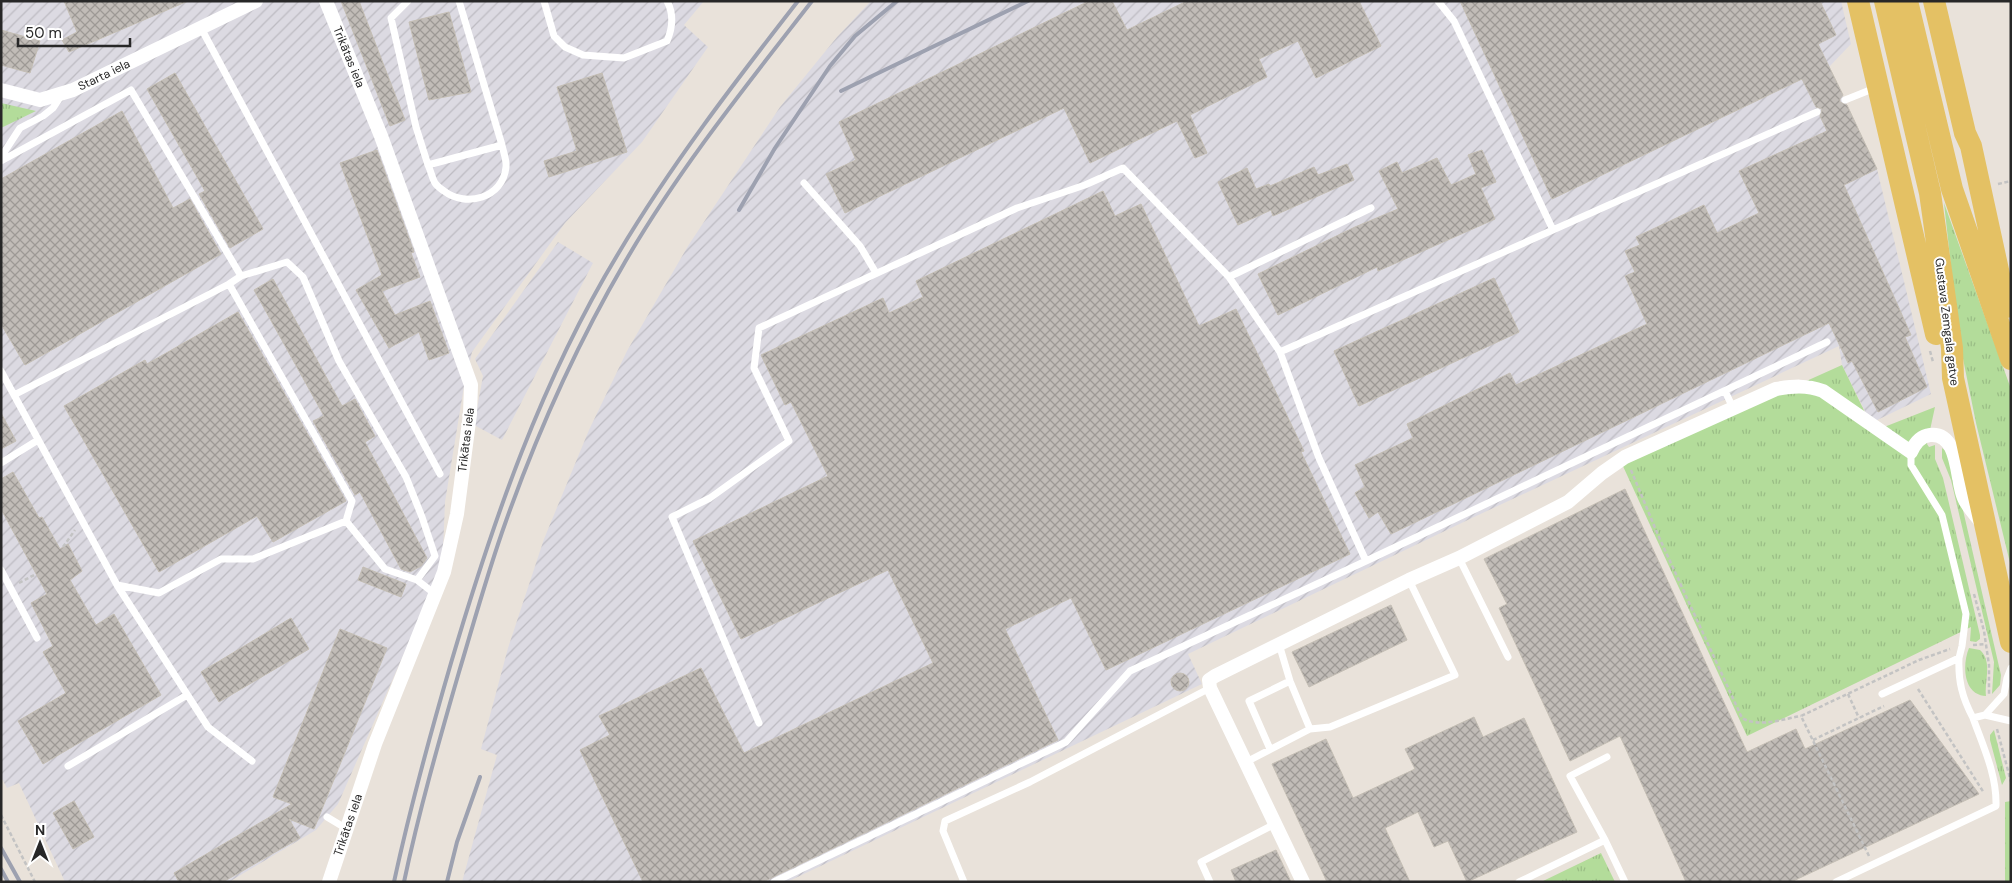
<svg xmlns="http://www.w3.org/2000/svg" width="2012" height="883" font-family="'DM Sans',sans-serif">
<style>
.industrial{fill:url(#industrial-furrows)}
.grass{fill:url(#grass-tufts)}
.building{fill:url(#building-cross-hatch);stroke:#c4beb4}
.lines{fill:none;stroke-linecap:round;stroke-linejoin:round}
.path{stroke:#c3c3c3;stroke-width:2.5;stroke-dasharray:4 2.5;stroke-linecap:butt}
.lane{stroke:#fff;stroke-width:7}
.street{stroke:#fff;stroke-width:14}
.primary{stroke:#e4c164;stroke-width:22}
.rail{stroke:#9da1b0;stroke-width:4}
.labels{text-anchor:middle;stroke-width:4;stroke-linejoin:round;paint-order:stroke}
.street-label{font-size:12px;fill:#272727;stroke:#fff}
</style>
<defs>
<pattern id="industrial-furrows" width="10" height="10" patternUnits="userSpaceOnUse" patternTransform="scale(1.25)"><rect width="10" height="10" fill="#dcdae2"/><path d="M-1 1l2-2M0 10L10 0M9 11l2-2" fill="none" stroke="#bdbbc2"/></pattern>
<pattern id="grass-tufts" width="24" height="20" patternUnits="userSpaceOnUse" patternTransform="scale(1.25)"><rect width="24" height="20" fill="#b3dc9a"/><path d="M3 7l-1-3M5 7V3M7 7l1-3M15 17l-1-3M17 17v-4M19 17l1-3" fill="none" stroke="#9abd85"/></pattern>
<pattern id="building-cross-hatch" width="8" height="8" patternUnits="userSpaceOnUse" patternTransform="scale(1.25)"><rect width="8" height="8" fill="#c1bcb7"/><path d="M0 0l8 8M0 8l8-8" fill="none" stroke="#9d9995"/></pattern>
</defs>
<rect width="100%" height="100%" fill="#e9e2da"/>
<path class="industrial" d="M1,1h703l-20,24 24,22 -66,95 -77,81 -93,129 -8,34 -19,116 -2,48 -5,26 -100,228 -22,26 -87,52h-164l-46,-99 -12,5 -6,-11z
M871,1h970l10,43 -22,23 48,102 54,225 -60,29 -29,-58 -3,-19 -367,172 -284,136 14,30 -415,198h-325l35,-127 -16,-6 27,-101 36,-109 45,-109 38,-79 61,-105 92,-139 57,-70z
M558,242l35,21 -91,177 -28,-15 9,-49 -8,-17z"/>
<path class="grass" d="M1,103l35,8 -35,17z
M1944,203l67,186v178l-35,-144 -17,-84z
M1842,365l32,66 61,-24 -8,37 2,3 6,-2v14l8,19 37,157v4l-4,3 -6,-1 1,-14 -224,109 -125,-272z
M1942,448l4,3 8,20 47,204 -1,10 -8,9 2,-32 -43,-182 -9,-22z
M1969,648l11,2c13,12 4,31 6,46 -23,-1 -24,-31 -17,-48z
M1994,730l12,48 -4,7 -12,-45v-5z
M2011,801v81h-6v-80z
M1601,853l14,29h-74z"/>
<path class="building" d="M64,1h124l-119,51 -7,-12 15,-8z
M341,1h18l46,119 -15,6z
M1089,1h23l15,29 60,-29h172l22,45 -65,32 -18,-37 -39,18 8,18 -77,38 17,38 -12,5 -18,-37 -87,42 -26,-55 -219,105 -19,-39 30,-14 -17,-38z
M1460,1h360l16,34 -18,9 25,51 -3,4v3l7,3 30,64 -33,16 67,150 -6,2 22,50 -49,25 -26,-51 -4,2 -19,-40 -438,211 -13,-22 -9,6 -14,-25 10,-6 -10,-22 58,-27 -6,-14 103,-51 6,12 131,-61 -22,-48 10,-4 -10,-21 15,-6 -4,-8 68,-32 13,28 42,-20 -20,-42 88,-40 -7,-15 2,-7 -6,-2 -14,-28 -250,120z
M449,12l22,80 -42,8 -20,-78z
M1,30l39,11 -10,32 -29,-8z
M175,73l88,156 -33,19 -31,-54 6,-3 -58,-102z
M602,73l25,79 -78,25 -5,-16 33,-10 -20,-64z
M122,111l51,97 17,-9 31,55 -196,111 -24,-41v-145z
M377,150l37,102 -3,1 9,24 -38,14 13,24 35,-14 19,52 -20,7 -10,-28 -30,16 -33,-58 26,-15 -42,-112z
M1482,150l14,32 -15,6 14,31 -117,52 -1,-4 -99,48 -20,-41 97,-47 43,-18 -19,-38 18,-9 5,11 35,-15 14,27 25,-11 -8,-19z
M1347,164l7,16 -81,36 -2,-6 -33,15 -20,-43 29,-14 9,21 13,-5 1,2 44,-19 4,8z
M1103,191l12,25 26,-12 58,122 37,-17 68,142 -3,1 49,102 -244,116 -35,-72 -66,31 53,111 -295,142h-120l-63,-132 30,-15 -11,-19 102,-48 43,85 189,-90 -45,-93 -147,69 -48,-98 135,-65 -37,-74 -6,3 -24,-50 122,-57 6,15 34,-16 -7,-16z
M1494,278l25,54 -160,74 -25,-55z
M273,279l69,127 13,-7 20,37 -10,6 62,116 -6,8 -11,6 -9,-3 -41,-77 -5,3 -42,-74 11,-5 -70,-126z
M238,312l108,189 -73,41 -16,-26 -98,56 -95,-166 81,-46 2,4z
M1,413l15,28 -15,8z
M13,472l26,46 3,-1 18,32 8,-5 14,27 -12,9 26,45 18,-11 47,81 -118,69 -25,-43 48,-28 -23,-41 10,-6 -22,-43 16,-9 -46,-85v-30z
M1625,489l122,263 49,-23 9,20 105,-49 69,94 -188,88h-105l-66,-146 -50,25 -71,-153 8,-4 -23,-45z
M363,567l43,17 -5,13 -43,-17z
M1391,605l16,35 -98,47 -17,-35z
M291,618l18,31 -90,53 -18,-30z
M340,629l47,19 -73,181 -25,-10 11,19 -77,44h-44l-5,-9 118,-69 -19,-7z
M1171 682a9 9 0 1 1 18 0a9 9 0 1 1-18 0Z
M1474,717l9,20 41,-19 53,114 -110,50 -19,-41 -14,6 -16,-35 -33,16 25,54h-83l-55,-118 54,-25 27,59 62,-29 -10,-20z
M74,801l20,36 -21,12 -20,-36z
M1276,850l15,32h-55l-5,-12z"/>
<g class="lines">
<path class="path" d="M1998,184l13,-3
M1930,351l3,11
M1631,470l27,65 84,183c18,10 40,1 59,-2
M63,547l12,-17
M19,583l17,-9
M1974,594l10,37 5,34v30
M1973,645l13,-1
M1918,689l66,104
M1848,694l11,24
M1997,729l14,53
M1813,740l71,-34
M1,815l34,67
M1869,856l-68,-140 118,-56 31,-11"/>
<path class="lane" d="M408,1l-17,17 25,109 12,38 74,-20 -43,-144
M544,1l10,35 11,11 18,8 41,3 43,-17c6,-14 7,-27 0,-40
M1438,1l16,20 99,209
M201,28l239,446
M1845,100l30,-12
M1,157l19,-29 23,-12 10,-8 8,-12
M1,161l130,-71 110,186 -12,8 123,217 -6,20
M428,165c3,6 4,13 7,18 2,3 6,6 9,8 22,17 59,7 62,-24 1,-6 -3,-16 -4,-22
M804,183l56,63 16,27
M241,276l46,-14 16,15 36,84 67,116 16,40 13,39 -18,24
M1229,277l142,-69
M1280,352l537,-240
M1,371l116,214 42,8 62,-34h32l93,-38
M1725,391l8,17
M14,395l215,-111
M1911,452v13l31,50 24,99 -4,32 -3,12
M1,463l37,-23
M346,521l39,48 32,11 18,14
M1459,558l49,99
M1,570l36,68
M117,585l91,142 44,34
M1279,644l11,37 20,48
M1882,694l77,-36c-1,23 3,39 14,60l12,-3 26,6
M1985,715l19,-21 3,-16 4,-10
M759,723l-87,-206 38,-19 79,-57 -35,-73 5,-40 258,-120 68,-23 38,-17 106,109 51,75 39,106 47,103
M1270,749l-21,-48 41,-20
M1246,762l64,-33 20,-2 125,-52 -46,-95
M68,766l119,-71
M327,817l20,12
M1605,840l-35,-64 37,-19
M774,882l292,-140 64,-71 236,-110 461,-219
M964,882l-21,-51 2,-10 85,-39 180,-94
M1210,882l-9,-20 74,-38
M1519,882l86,-42 20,42
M1836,882l160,-76c1,-31 -13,-60 -23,-88"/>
<path class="street" d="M326,1l55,135 90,249 -1,29 -13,100 -13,58 -69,172 -46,138
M1,90l39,10 33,-10 183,-89
M1303,882l-93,-194 -1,-8 6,-4 194,-96 50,-22 109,-56 34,-29 23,-16 151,-68c18,-3 30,-4 47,2l88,61c4,-9 9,-16 19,-17 30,-3 26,46 34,63 3,8 11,16 16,23"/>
<path class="primary" d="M1858,1l78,333
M1885,1l45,192 22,155 1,30 58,264
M1907,1l45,188 59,170
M1934,1l31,132 6,13 35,161"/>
<path class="rail" d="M841,91l187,-90
M739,210l36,-62 55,-82 25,-30 42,-35
M1,848l19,34
M1,869l7,13
M394,882c16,-74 36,-147 57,-219 42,-142 90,-282 167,-409 53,-89 116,-171 180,-253
M404,882c15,-71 35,-141 55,-210 15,-50 29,-101 47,-151 32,-90 71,-177 119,-259 54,-93 121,-176 187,-261
M447,882l10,-40 23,-65"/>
</g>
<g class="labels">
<g class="street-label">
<text transform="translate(349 57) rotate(68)" y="4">Trikātas iela</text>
<text transform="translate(104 75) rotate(-26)" y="4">Starta iela</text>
<text transform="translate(1947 322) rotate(83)" y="4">Gustava Zemgala gatve</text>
<text transform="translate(466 440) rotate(-83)" y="4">Trikātas iela</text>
<text transform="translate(348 825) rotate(-71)" y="4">Trikātas iela</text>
</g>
</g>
<rect width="2012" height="883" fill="none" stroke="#272727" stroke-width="5"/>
<g transform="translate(40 843)" stroke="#ffffff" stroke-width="4" paint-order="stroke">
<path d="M0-4L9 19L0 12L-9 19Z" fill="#272727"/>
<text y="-8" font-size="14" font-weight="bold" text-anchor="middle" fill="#272727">N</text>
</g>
<path d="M18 38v8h112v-8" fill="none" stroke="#272727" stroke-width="2.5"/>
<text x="25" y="38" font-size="15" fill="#272727" stroke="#ffffff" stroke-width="4" paint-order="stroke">50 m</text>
</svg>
